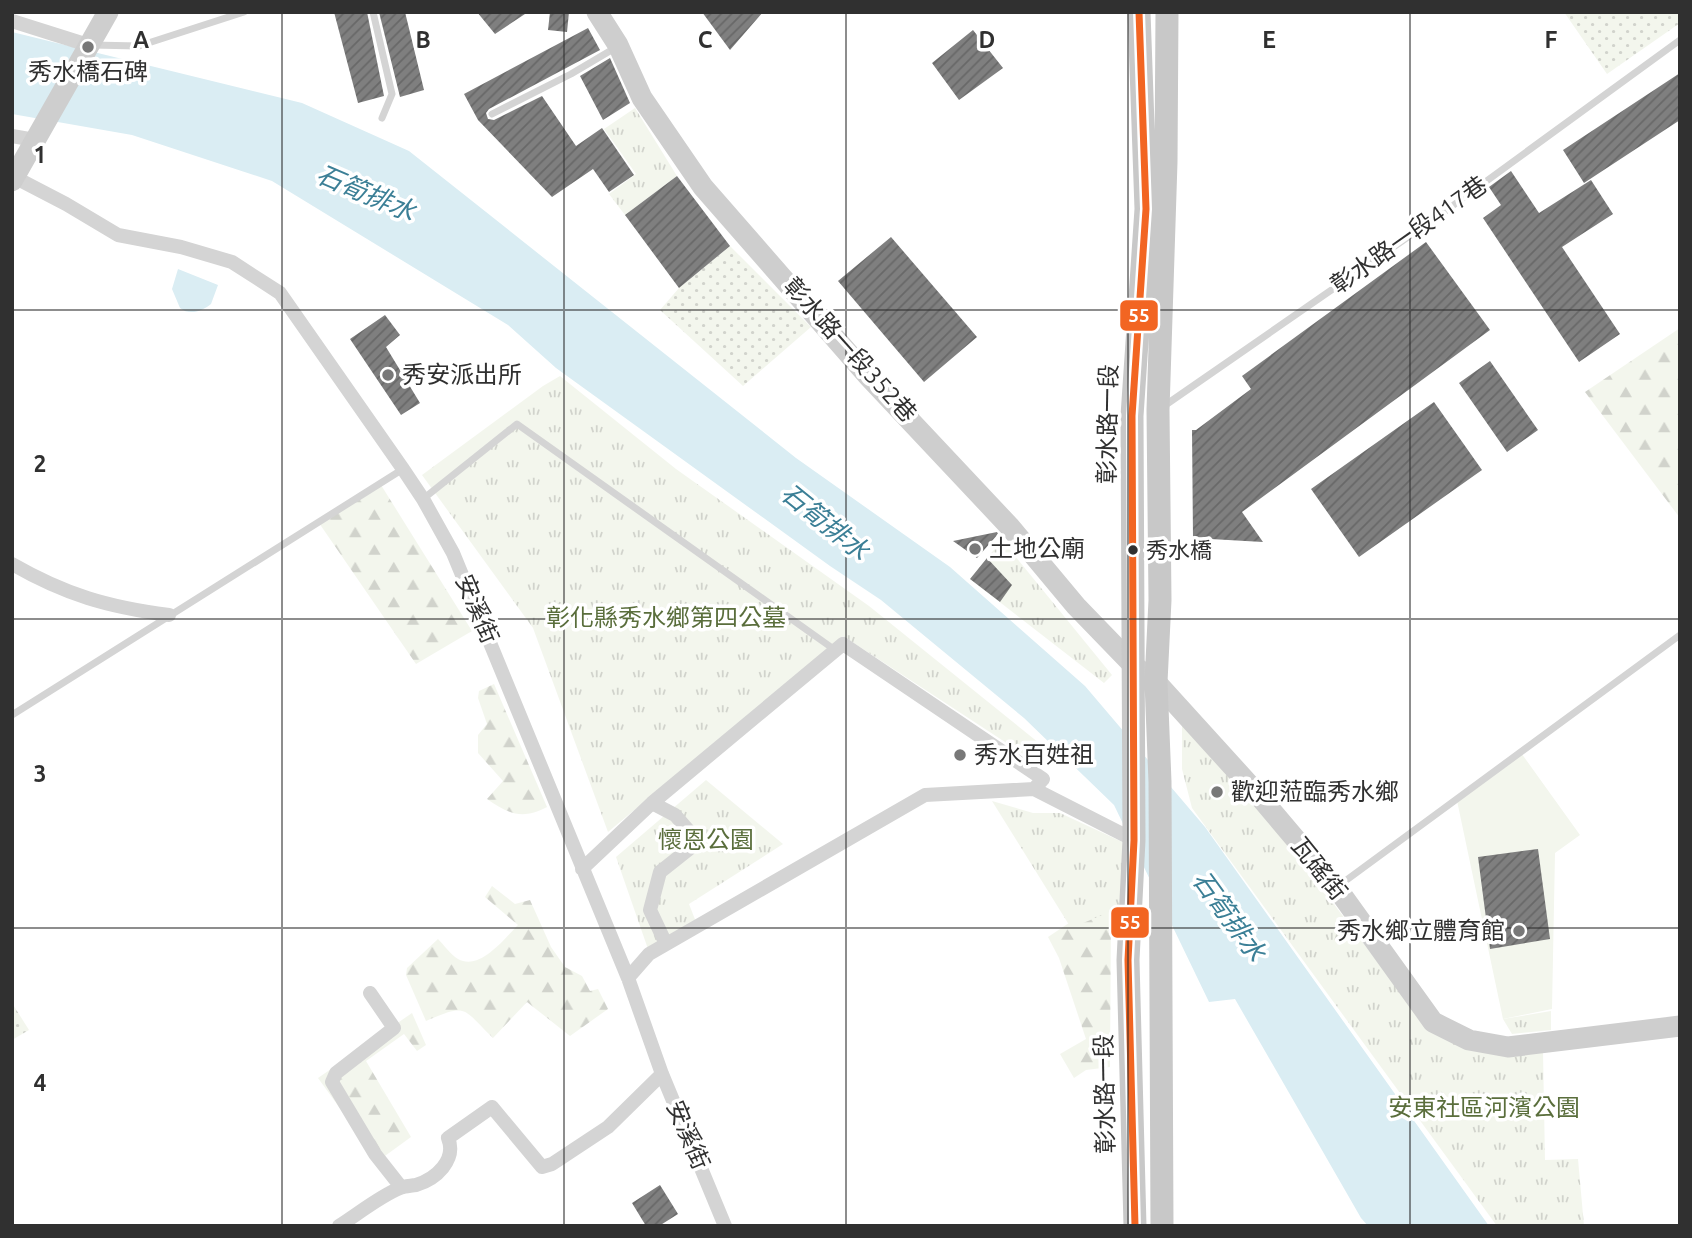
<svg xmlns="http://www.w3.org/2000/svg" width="1692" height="1238" font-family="Ubuntu,'Noto Sans TC',sans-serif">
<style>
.grass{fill:url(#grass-dots)}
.forest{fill:url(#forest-firs)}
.park{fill:url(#park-tufts)}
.garden{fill:#f3f6ed}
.water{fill:#daedf3}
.building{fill:url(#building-hatch)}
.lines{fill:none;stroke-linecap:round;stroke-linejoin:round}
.lane{stroke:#d4d4d4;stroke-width:7}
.street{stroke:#d4d4d4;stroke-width:14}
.secondary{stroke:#cecece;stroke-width:21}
.primary{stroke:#c8c8c8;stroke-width:23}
.bus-1-casing{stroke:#fff;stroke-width:12}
.bus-1{stroke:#f26522;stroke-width:7}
.grid{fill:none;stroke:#303030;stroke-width:2;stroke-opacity:0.55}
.poi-dot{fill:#787878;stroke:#fff;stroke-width:2.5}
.bus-dot{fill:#303030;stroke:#fff;stroke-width:2.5}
.labels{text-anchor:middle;stroke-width:7;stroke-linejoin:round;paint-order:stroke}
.bus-label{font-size:22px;fill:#303030;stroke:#fff;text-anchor:start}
.poi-label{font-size:24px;fill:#303030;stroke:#fff;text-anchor:start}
.street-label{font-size:24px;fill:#303030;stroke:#fff}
.park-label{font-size:24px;fill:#5a6e3c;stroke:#fff}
.water-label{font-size:26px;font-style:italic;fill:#3b7f96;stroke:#fff}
.grid-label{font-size:23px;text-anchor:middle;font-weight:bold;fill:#303030;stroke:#fff;stroke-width:7;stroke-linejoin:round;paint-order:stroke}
.line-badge{stroke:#fff;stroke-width:2.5}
.badge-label{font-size:19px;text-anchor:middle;font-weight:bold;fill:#fff}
</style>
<defs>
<pattern id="grass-dots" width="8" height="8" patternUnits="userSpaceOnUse" patternTransform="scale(1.75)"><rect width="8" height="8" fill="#f3f6ed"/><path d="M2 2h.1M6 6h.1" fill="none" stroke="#d1d3cc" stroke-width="1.8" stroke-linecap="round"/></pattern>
<pattern id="forest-firs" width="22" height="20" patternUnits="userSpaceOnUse" patternTransform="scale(1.75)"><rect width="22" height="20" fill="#f3f6ed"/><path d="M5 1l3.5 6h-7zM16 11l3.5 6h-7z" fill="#d1d3cc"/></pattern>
<pattern id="park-tufts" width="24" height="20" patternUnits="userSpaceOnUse" patternTransform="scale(1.75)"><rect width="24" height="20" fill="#f3f6ed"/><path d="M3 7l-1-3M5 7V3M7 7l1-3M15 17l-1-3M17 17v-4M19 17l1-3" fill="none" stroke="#d1d3cc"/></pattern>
<pattern id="building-hatch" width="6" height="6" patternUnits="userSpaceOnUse" patternTransform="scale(1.75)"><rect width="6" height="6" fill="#7f7f7f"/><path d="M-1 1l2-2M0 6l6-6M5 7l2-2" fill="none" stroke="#686868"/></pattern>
</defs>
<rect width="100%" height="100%" fill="#fff"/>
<path class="grass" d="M1564,12h116v11l-73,51z
M730,246l81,81 -68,59 -83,-76 19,-22z
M12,1003l17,27 -17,10z"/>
<path class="forest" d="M1680,328v190l-95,-126z
M381,485l91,146 -56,33 -97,-141z
M494,684l53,123c-25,13 -38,7 -60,-8l16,-18 -25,-28v-18l9,-11 -9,-26 1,-7z
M492,886l23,18 15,-4 21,47 14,20 17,9 8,15 8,-2 10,20 -38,27 -43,-34 -34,36c-31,-30 -25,-35 -67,-17l-20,-46 1,-7 31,-29c6,6 13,16 20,20 22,12 46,-20 60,-34l-33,-28z
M1111,909l-1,158 -24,3 -12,8 -14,-24 26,-15 -27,-81 -11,-21 21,-14z
M412,1013l14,32 -9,6 -13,-17 -38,27 45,76 -33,24 -60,-83z"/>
<path class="park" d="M635,108l42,68 -52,39 -16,-21 27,-20 -32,-45z
M560,376l116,93 193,137 175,141 -10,14 -191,-125 -235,196 -75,-204 -111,-153 121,-89z
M1002,540l110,135 -8,8 -134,-104z
M1182,703l241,319 120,30 2,108 33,-1 6,67h-87l-305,-418 -10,-39z
M706,780l77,64 -94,60 7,18 -48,27 -32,-92z
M992,801l41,12h27l69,32v59l-58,24z
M1551,1011v19l-39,4 -9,-15z"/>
<path class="garden" d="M1519,750l61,85 -25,18 -3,156 -49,10 -47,-223z"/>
<path class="water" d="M12,32l290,71 107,48 387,307 154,109 135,119 120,141 284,399h-121l-7,-8 -126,-219 -26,3 -95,-197 -90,-87 -143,-118 -51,-34 -274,-198 -48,-43 -236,-144 -140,-46 -120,-21z
M178,269l40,16 -7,19c-9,7 -21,12 -31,4l-8,-19z"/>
<path class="building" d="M334,12h33l17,84 -26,7z
M379,12h26l19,78 -24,7z
M477,12h51l-33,22z
M550,12h19l-2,20 -19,-2z
M702,12h61l-33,38z
M588,28l12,22 -111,59 -3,4 2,6 6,1 48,-24 34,50 26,-18 32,47 -25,17 -16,-23 -41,28 -74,-77 -14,-26z
M973,30l30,38 -44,32 -27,-37z
M610,58l20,45 -27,17 -23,-44z
M1680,73v47l-96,63 -21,-33z
M1511,171l28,42 52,-33 22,34 -51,33 58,87 -41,28 -96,-144 18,-13 -12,-18z
M677,176l53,70 -51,42 -54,-73z
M891,237l86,100 -53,45 -86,-101z
M1426,242l64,88 -248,182 21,30 -70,-4 -1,-108h4l55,-41 -9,-13z
M385,315l15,20 -14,12 34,56 -19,12 -51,-76z
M1490,361l48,69 -31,22 -48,-69z
M1434,402l48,68 -123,87 -48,-68z
M997,532l1,2 -21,24 -24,-17z
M987,558l25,27 -12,17 -30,-23z
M1538,849l12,90 -60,10 -12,-92z
M660,1185l18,29 -19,12h-13l-14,-23z"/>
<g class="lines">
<path class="lane" d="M373,12l19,82 -10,24
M92,45l47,1 105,-34
M492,114l79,-40 44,-26
M1164,406l280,-194 236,-172
M423,499l94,-75 318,226
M12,715l391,-246
M1337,887l343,-252"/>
<path class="street" d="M12,21l76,24
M12,136l23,4
M16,178l50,26 52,31 63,12 51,15 48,31 123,176 20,30 30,54 175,425 34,96 63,152
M12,564c54,31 96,43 157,51
M652,803l23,12 20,23 -6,11 -29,23 -10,38 16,34
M582,869l70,-66 191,-159 200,135 -9,10
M628,978l21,-24 276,-159 109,-6 100,51
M370,993l24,35 -58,45 -4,9 43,72 26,33
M339,1226c19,-12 41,-30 61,-38 4,-2 10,-2 16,-3 20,-6 41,-25 32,-47l44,-31 50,60 10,-3 56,-37 54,-53"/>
<path class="secondary" d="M597,12l21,33 24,53 61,89 166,190 141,150 66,79 58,60 22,16 98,108 82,97 97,135 36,18 39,7 172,-21
M12,181l96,-169"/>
<path class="primary" d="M1135,1226l-7,-266 6,-120 -2,-424 14,-207 -7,-197
M1162,1226l-2,-444 -4,-100 4,-82 -2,-190 8,-248 1,-150"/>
<g class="bus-1-casing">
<path id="bus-1" d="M1135,1226l-7,-266 6,-120 -2,-424 14,-207 -7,-197"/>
</g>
<use href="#bus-1" class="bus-1"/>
</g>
<path class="grid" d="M282,12v1214M564,12v1214M846,12v1214M1128,12v1214M1410,12v1214M12,310h1668M12,619h1668M12,928h1668"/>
<g class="poi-dot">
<circle cx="88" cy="47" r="7"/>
<circle cx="388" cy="375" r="7"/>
<circle cx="975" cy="549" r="7"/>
<circle cx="960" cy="755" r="7"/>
<circle cx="1217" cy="792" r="7"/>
<circle cx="1519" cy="931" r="7"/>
</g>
<circle class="bus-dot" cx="1133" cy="550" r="6"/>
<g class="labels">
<g class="bus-label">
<text x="1146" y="558">秀水橋</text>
</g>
<g class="poi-label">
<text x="88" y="80" text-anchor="middle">秀水橋石碑</text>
<text x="402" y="383">秀安派出所</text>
<text x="989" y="557">土地公廟</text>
<text x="974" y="763">秀水百姓祖</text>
<text x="1231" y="800">歡迎蒞臨秀水鄉</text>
<text x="1505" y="939" text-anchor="end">秀水鄉立體育館</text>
</g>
<g class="street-label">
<text transform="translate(1409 235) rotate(-35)" y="8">彰水路一段417巷</text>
<text transform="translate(850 350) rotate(48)" y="8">彰水路一段352巷</text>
<text transform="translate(1108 424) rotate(-89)" y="8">彰水路一段</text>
<text transform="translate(477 609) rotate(67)" y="8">安溪街</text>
<text transform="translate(1319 869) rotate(51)" y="8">瓦磘街</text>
<text transform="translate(1105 1094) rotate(-91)" y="8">彰水路一段</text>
<text transform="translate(688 1135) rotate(67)" y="8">安溪街</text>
</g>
<g class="park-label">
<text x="666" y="626">彰化縣秀水鄉第四公墓</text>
<text x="706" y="848">懷恩公園</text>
<text x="1484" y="1116">安東社區河濱公園</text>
</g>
<g class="water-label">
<text transform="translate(366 193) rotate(23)" y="9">石筍排水</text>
<text transform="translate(825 522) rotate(39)" y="9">石筍排水</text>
<text transform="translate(1229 916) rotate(54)" y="9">石筍排水</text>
</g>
</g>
<g class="grid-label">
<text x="141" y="48">A</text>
<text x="423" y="48">B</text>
<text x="705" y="48">C</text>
<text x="987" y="48">D</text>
<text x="1269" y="48">E</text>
<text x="1551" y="48">F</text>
<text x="40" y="163">1</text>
<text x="40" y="472">2</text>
<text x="40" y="782">3</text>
<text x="40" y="1091">4</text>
</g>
<g class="line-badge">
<rect x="1119" y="299" width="40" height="33" rx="7" fill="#f26522"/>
<rect x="1110" y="906" width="40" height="33" rx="7" fill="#f26522"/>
</g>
<g class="badge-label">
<text x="1139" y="322">55</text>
<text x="1130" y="929">55</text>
</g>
<rect width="1692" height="1238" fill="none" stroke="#303030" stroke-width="28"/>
</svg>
